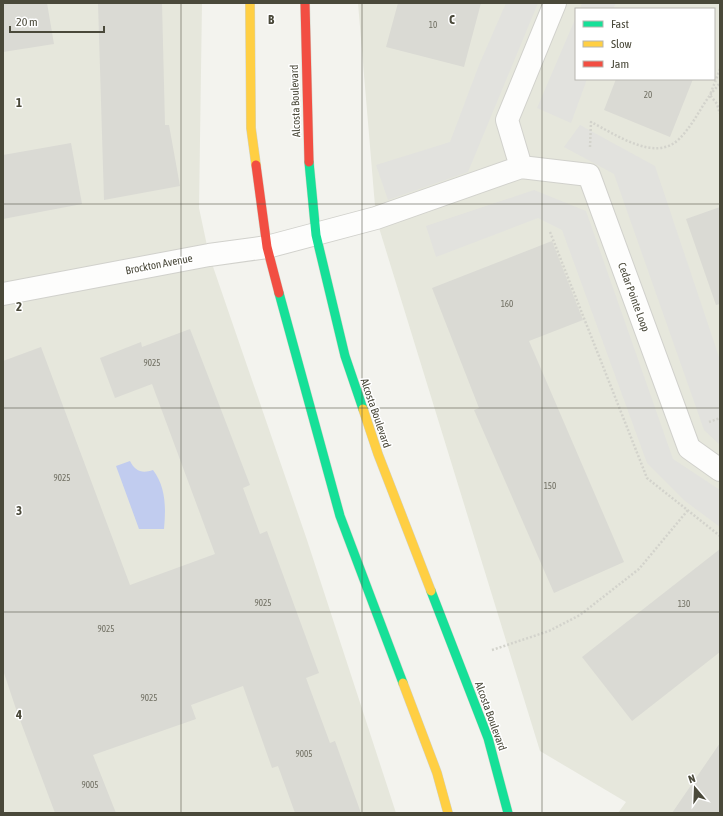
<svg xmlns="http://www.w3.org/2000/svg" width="723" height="816" font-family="'Asap Condensed',sans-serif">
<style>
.residential{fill:#e6e7dc;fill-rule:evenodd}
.parking{fill:#e2e2de}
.water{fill:#c1ccef}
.building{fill:#dadad4}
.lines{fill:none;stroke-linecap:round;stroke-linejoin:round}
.street-casing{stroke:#d1d1cc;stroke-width:24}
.fast-casing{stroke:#d2d3c7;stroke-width:10}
.slow-casing{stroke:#d2d3c7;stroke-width:10}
.jam-casing{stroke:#d2d3c7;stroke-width:10}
.path{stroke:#d3d3cc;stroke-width:2.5;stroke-dasharray:2 2;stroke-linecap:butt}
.street{stroke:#fdfdfc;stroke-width:22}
.fast{stroke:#16e098;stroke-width:9}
.slow{stroke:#ffcf43;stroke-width:9}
.jam{stroke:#f24e42;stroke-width:9}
.grid{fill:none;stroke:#4a493a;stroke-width:1;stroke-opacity:0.55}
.labels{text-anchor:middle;stroke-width:3;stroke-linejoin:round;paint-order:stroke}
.number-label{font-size:9px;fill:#706f62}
.street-label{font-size:11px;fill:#4a493a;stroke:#fff}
.grid-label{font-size:13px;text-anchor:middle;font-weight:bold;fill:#4a493a;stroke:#fff;stroke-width:3;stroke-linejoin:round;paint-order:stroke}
</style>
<rect width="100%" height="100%" fill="#f3f3ee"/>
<path class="residential" d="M3,3h199l-3,205 10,47 98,285 89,273h-393z
M358,3h362v810h-102l8,-11 -86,-51 -164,-533zM576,9h138v70h-138z"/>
<path class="parking" d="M506,3h32l-70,169 -80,28 -12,-35 74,-23 29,-77z
M582,3h34l-3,6h-33z
M576,17v62h11l-16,44 -34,-15z
M580,125l75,41 65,194v85l-16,-15 -90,-256 -50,-27z
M534,190l52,21 87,248 47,31v37l-35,-26 -38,-38 -85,-233 -24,-12 -102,39 -10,-31z"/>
<path class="water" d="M130,461c5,10 12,13 23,9 13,17 13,38 11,59h-25l-23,-63z"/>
<path class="building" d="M3,3h44l7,41 -51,8z
M98,3h64l3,122h4l11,61 -76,14z
M398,3h83l-17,64 -78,-20z
M616,79h77l-23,58 -66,-27z
M71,143l11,61 -79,15v-64z
M720,207v97l-4,1 -30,-86z
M552,241l31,79 -54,21 95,221 -70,31 -80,-183 5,-2 -47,-120z
M190,329l60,156 -7,3 17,46 7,-3 52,142 -13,5 24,65 5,-2 26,72h-66l-17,-47 -6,2 -29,-82 -52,19 5,14 -103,36 23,58h-61l-38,-101 -14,-42v-309l38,-14 89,238 85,-31 -63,-170 -37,14 -15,-40 41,-16 1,5z
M720,549v103l-88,69 -50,-64z
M720,743v70h-48z"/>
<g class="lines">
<g class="street-casing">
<path id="street" d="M521,167l-14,-47 48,-117
M3,294l206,-39 58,-8 109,-29 145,-51 68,8 100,273 31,22"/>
</g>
<g class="fast-casing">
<path id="fast" d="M309,162l7,73 29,121 18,53
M279,293l61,223 63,167
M431,591l57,147 20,75"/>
</g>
<g class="slow-casing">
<path id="slow" d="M250,3l1,125 5,37
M363,409l15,45 53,137
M403,683l34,90 11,40"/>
</g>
<g class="jam-casing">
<path id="jam" d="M305,3l4,159
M256,165l11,82 12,46"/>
</g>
<path class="path" d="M720,69l-10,26 10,-12
M590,147l1,-25c24,12 63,40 87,18 13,-12 22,-31 32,-45l7,9 3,10
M550,232l97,246 73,58
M709,422l11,-4
M492,650l57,-19 31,-16 59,-46 49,-59"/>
<use href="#street" class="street"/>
<use href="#fast" class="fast"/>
<use href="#slow" class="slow"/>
<use href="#jam" class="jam"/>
</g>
<path class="grid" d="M181,3v810M362,3v810M542,3v810M3,204h717M3,408h717M3,612h717"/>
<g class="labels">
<g class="number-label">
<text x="433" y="28">10</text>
<text x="648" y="98">20</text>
<text x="507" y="307">160</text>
<text x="152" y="366">9025</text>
<text x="62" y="481">9025</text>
<text x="550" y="489">150</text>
<text x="263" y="606">9025</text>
<text x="684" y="607">130</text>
<text x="106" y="632">9025</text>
<text x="149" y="701">9025</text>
<text x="304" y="757">9005</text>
<text x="90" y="788">9005</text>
</g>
<g class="street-label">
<text transform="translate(295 101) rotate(-92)" y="4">Alcosta Boulevard</text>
<text transform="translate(159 264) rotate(-11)" y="4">Brockton Avenue</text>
<text transform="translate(634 297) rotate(70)" y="4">Cedar Pointe Loop</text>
<text transform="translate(376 413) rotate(71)" y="4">Alcosta Boulevard</text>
<text transform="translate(491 716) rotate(70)" y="4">Alcosta Boulevard</text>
</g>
</g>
<g class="grid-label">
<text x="271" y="24">B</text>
<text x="452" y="24">C</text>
<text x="19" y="107">1</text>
<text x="19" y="311">2</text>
<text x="19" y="515">3</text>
<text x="19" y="719">4</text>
</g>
<rect width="723" height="816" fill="none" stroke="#4a493a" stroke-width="8"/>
<rect x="575" y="8" width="140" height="72" fill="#ffffff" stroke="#b7b6b0"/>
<rect x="583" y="21" width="20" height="6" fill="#16e098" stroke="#b7b6b0"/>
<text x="611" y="28" font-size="12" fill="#4a493a">Fast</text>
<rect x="583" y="41" width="20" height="6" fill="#ffcf43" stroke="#b7b6b0"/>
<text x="611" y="48" font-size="12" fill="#4a493a">Slow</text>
<rect x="583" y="61" width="20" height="6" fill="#f24e42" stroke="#b7b6b0"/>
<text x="611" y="68" font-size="12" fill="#4a493a">Jam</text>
<g transform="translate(695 788) rotate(341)" stroke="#ffffff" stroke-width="3" paint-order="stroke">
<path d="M0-3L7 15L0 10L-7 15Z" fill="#4a493a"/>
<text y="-6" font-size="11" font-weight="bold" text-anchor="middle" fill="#4a493a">N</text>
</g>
<path d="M10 26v6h94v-6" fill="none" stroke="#4a493a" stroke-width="2"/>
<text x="16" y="26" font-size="12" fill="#4a493a" stroke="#ffffff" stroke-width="3" paint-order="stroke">20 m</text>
</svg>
